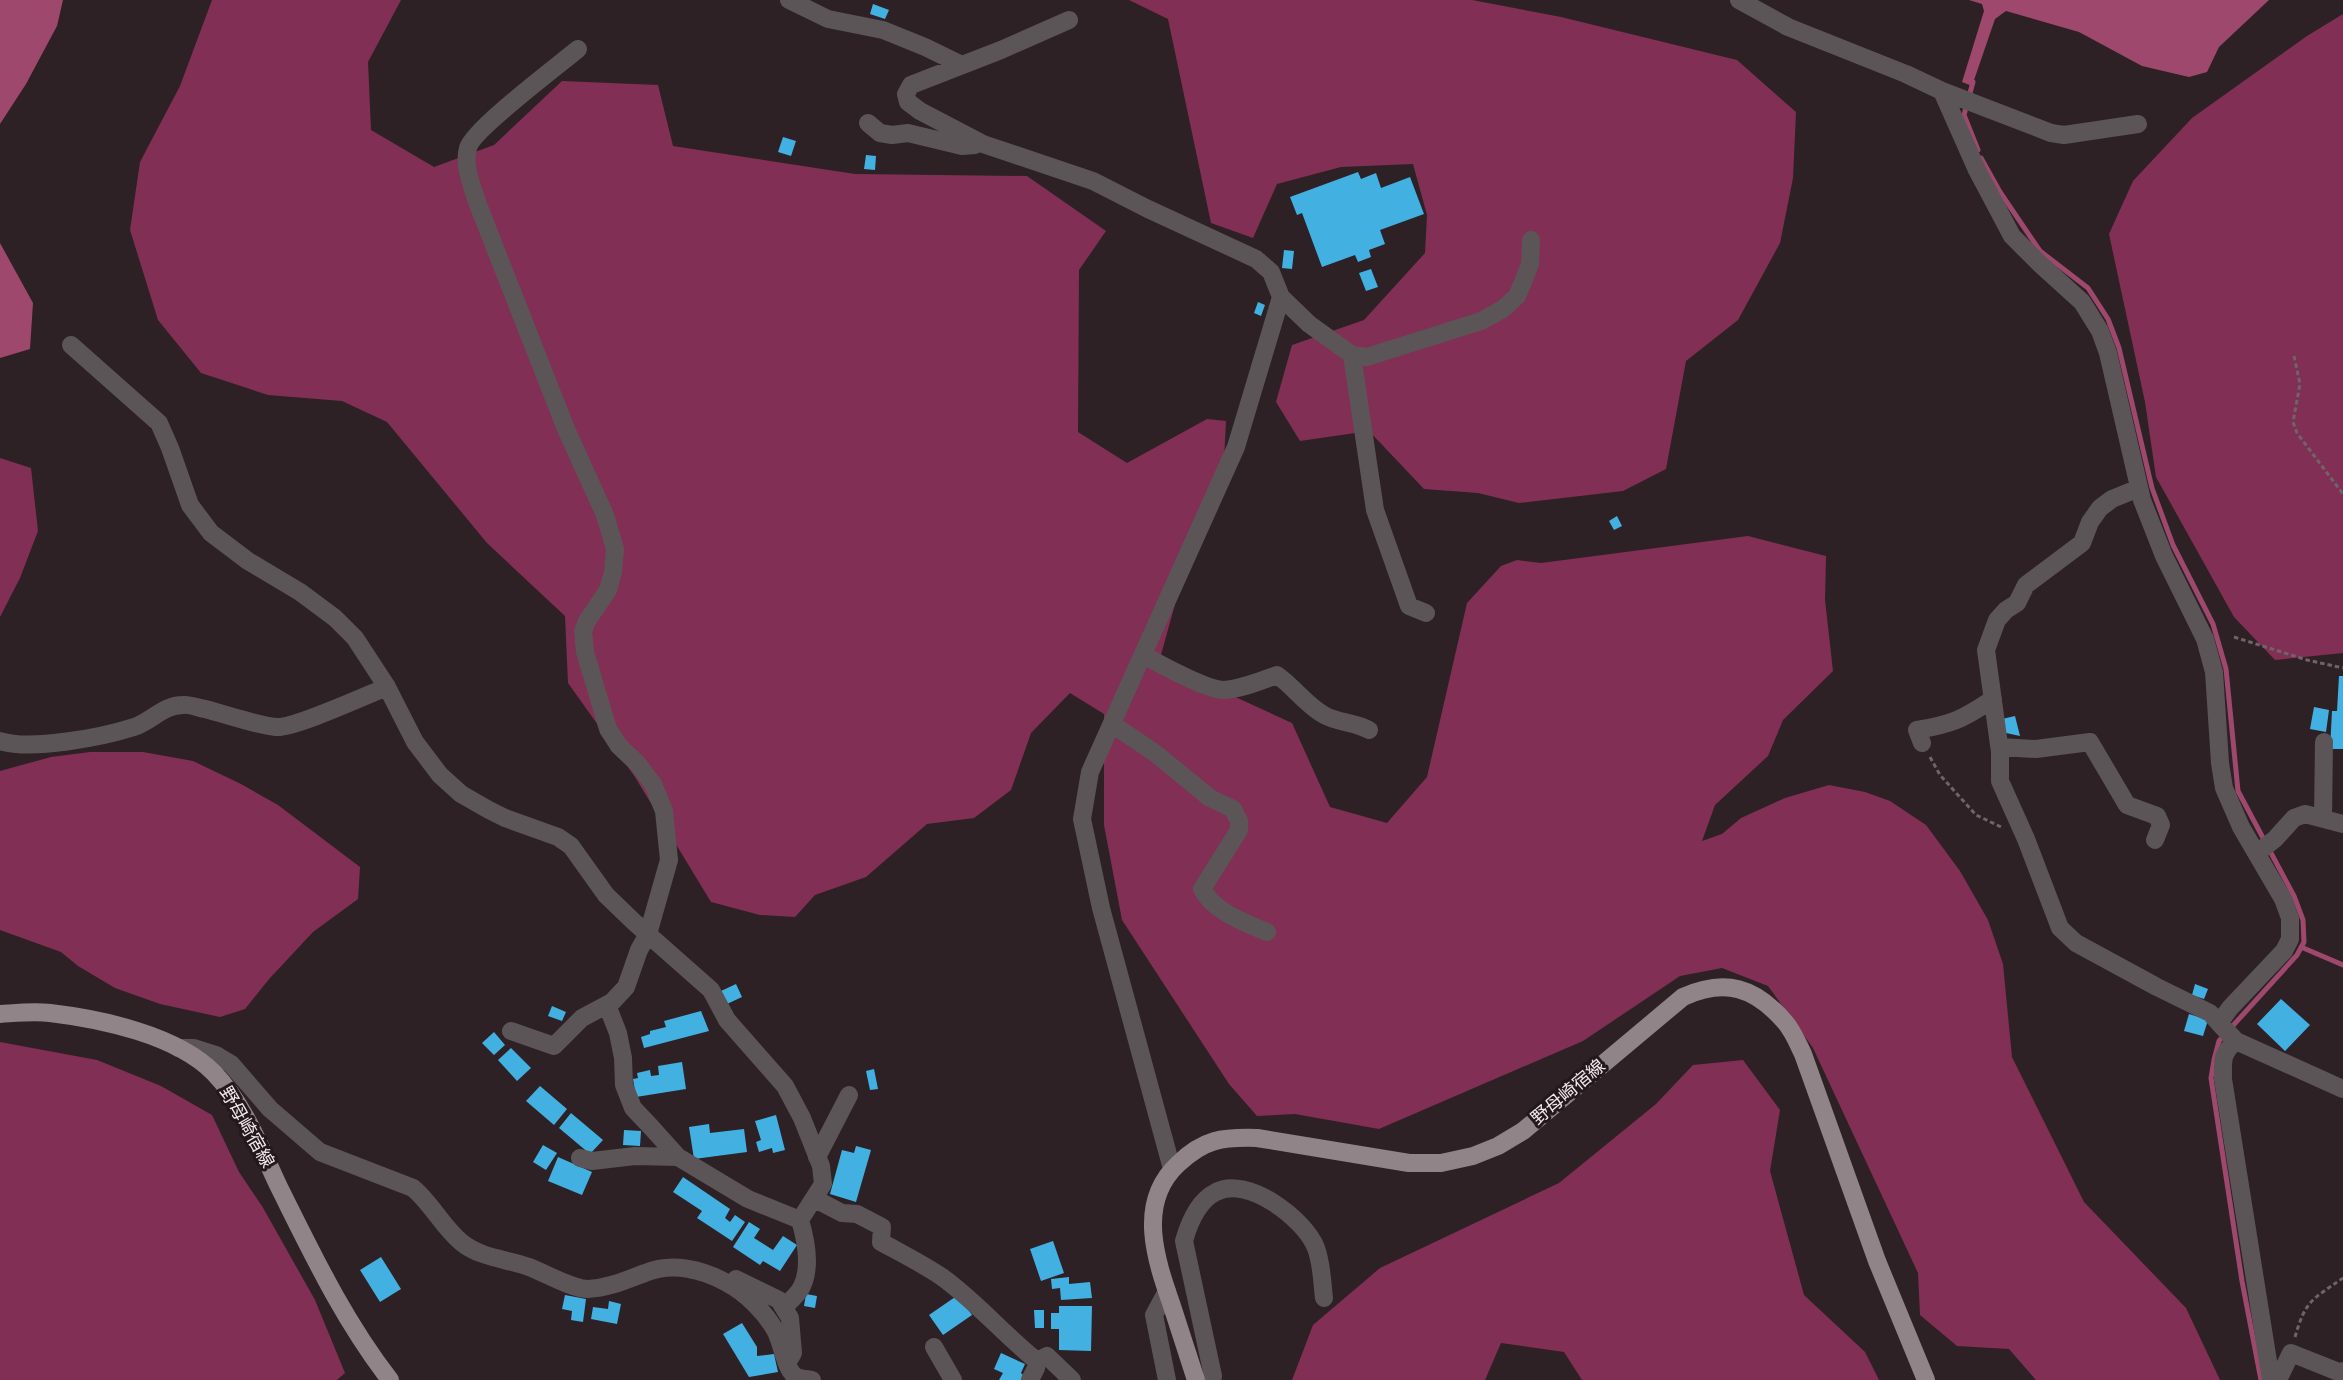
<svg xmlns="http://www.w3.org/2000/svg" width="2343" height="1380" font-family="Barlow,'Noto Sans JP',sans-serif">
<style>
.forest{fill:#822f55}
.water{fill:#9e486d}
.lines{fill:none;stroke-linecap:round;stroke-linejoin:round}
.stream{stroke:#9e486d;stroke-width:5}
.building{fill:#43b0e2}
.path{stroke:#6f6468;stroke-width:3;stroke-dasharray:4.5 3;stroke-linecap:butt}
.minor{stroke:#5b5557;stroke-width:18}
.primary{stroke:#908488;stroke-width:18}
.labels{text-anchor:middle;stroke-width:6;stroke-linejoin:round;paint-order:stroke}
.street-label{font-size:18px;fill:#f1e9ec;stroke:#23181c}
</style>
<rect width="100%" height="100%" fill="#2d2125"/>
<path class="forest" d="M212,0h189l-33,62 3,68 63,37 60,-22 68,-64 96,4 15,61 182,28 172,2 79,55 -27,39 -1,162 49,31 80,-44 19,2 -2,39 -22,47 -43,155 133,61 38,84 57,16 40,-46 40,-174 34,-37 16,-6 24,3 207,-27 78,20 -1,44 8,71 -50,49 -15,36 -53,49 -13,36 20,-7 19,-16 44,-20 44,-13 36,7 25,9 36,24 34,46 28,49 15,44 9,93 72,145 102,106 34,72h-184l-27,-31 -52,-3 -37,-31 -2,-42 -105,-225 -45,-62 -46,-18 -42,8 -97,65 -204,88 -84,-15 -38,2 -28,-32 -107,-164 -18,-95v-111l-34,-21 -39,40 -20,57 -37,28 -47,6 -61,53 -51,18 -20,22 -35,-2 -49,-13 -76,-125 -67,-94 -3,-67 -78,-73 -100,-121 -45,-21 -74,-6 -67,-22 -43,-53 -28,-90 10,-68 40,-76z
M1129,0h343l89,17 176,43 59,52 -3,66 -13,65 -42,77 -52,41 -20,108 -43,22 -104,12 -41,-10 -54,-4 -55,-58 -69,10 -24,-39 16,-57 72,-25 61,-67 2,-38 -14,-51 -72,3 -64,17 -24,54 -42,-15 -43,-204z
M2343,14v639l-68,7 -41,-43 -78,-140 -11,-75 -36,-168 24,-53 59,-63 115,-82z
M0,458l31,10 7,63 -18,47 -20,39z
M90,752h53l50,9 48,23 37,21 82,62 -2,32 -45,33 -43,46 -25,31 -25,8 -60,-13 -45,-16 -37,-22 -17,-14 -61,-22v-159l51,-14z
M0,1042l97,18 64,26 51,29 27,57 23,34 53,94 30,73 -8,7h-337z
M1743,1060l37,50 -10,61 34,124 61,57 14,28h-297l-18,-28 -63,-9 -16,37h-193l21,-55 67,-57 179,-85 97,-79 37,-39z"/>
<path class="water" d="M0,0h63l-6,26 -31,58 -26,40z
M1969,0h300l-50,47 -12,25 -18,5 -47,-11 -63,-34 -73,-21 -11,8 -23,67 -10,-4 22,-71 -2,-7z
M0,243l33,60 -3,46 -30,9z"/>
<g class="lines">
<path class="stream" d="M1973,82l-9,33 14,35
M1981,158l19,34 40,59 48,37 20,31 11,29 33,140 21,57 40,79 13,45 12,122 56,105 9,24 1,22 -7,13 -78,86 -5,19 -3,18 31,203 19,99
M2301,947l42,18"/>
</g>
<path class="building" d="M873,4l16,6 -4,9 -15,-5z
M783,137l13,4 -5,15 -13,-4z
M866,155l10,1 -1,14 -11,-1z
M1358,172l3,7 15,-6 5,15 29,-11 14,37 -44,16 5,14 -16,6 2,7 -13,5 -3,-7 -33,12 -20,-54 -5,2 -7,-18z
M1284,250l10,1 -2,18 -10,-1z
M1371,269l7,18 -12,4 -7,-18z
M1258,302l7,3 -4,11 -7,-3z
M1617,516l5,10 -8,4 -5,-9z
M2339,676h4v73h-13l2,-38h5z
M2314,707l15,3 -3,22 -16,-3z
M2015,716l5,20 -14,-3 -4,-14z
M736,984l6,13 -15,7 -6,-13z
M2195,984l13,5 -4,10 -12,-4z
M2281,999l29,26 -25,26 -28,-27z
M552,1006l14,6 -4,9 -14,-5z
M701,1011l8,20 -65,17 -3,-11 9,-3v-3l16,-4 -2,-6z
M2189,1014l19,6 -5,16 -19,-5z
M494,1032l11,13 -11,10 -12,-12z
M511,1048l20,20 -14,13 -19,-21z
M682,1062l4,27 -50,8 -3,-18 5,-1 -1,-5 13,-3 1,6 8,-1 -1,-9z
M874,1069l4,20 -8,1 -4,-19z
M540,1086l27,23 -13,16 -28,-24z
M571,1113l32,27 -13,14 -31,-26z
M776,1115l9,35 -12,3 -1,-5 -13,4 -3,-10 5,-2 -6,-19z
M709,1124l1,9 34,-4 3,23 -53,7 -5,-32z
M624,1130l17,1 -1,15 -17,-1z
M543,1145l14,8 -11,17 -13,-8z
M856,1146l15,4 -15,52 -26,-8 12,-44 12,3z
M558,1157l34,15 -10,23 -34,-14z
M683,1177l47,32 -5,9 5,4 5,-7 10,7 -13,19 -35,-23 5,-7 -29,-19z
M749,1222l11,7 -6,9 19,12 10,-14 14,9 -17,26 -17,-10 -3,4 -27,-18z
M1053,1241l11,32 -23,8 -11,-32z
M381,1257l20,32 -21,13 -20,-32z
M1069,1277v7l21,-2 2,16 -31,2 -1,-12 -8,1 -1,-10z
M806,1294l11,2 -2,12 -11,-2z
M565,1295l21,4 -3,23 -12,-2 1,-9 -10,-2z
M958,1295l14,20 -29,20 -14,-20z
M609,1301l12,3 -4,20 -26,-5 2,-12 15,2z
M1059,1306h33l-1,45 -32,-1v-21h-8v-16h8z
M1034,1310h10v18h-9z
M742,1323l15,24v9l17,-2 4,18 -29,5 -26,-43z
M1001,1353l24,11 -4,9 2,2 -2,5h-22l4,-7 -9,-4z"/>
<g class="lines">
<path class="path" d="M2294,356l6,28 -7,38 4,11 46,61
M2234,637l73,23 36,8
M1930,757l10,18 36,40 25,12
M2295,1337c11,-38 17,-37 48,-59"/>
<path class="minor" d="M789,0l39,19 55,11 42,17 37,18
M1739,0l49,27 118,47 36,17 109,42 13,2 74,-11
M1069,20l-68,30 -90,35 -5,9 2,8 12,9 63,33 110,37 55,28 108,50 15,13 10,25 28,27 43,31 15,2 114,-36 22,-12 14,-13 6,-14 7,-18 1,-24
M1942,91l35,79 35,66 27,27 43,39 18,29 8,22 34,147 22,56 41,83 9,33 6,91 4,25 17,39 42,72 7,19v21l-6,12 -54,57 -11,15 17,18 107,48
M868,123l12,10 12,2 16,-2 54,13 13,-1
M71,345l88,78 11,25 20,57 21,28 37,28 52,31 35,26 20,20 32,49 28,55 25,33 21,19 28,16 16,8 53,19 13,9 35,49 28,27 77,68 16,30 58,66 17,32 19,48 2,18 -23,36c6,20 12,50 0,70 -4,6 -11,12 -16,17
M1352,355l23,155 34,96 17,7
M2139,488l-27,11 -12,9 -10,14 -8,21 -56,42 -9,18 -11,7 -9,10 -11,30 14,102v29l26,58 34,89 16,15 81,44 53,26 9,10
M1143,655c17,9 63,35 81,35 18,-1 36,-9 53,-15 17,12 29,30 47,40 14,8 31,7 45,15
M1112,724l43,29 55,45 23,11 6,12v9l-37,59c12,23 42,33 65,43
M0,741c31,10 103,-4 134,-14 18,-6 29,-22 49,-22 7,-1 15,3 22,4 23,6 47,15 71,18 17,2 91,-32 111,-40
M1922,743l-5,-13c36,-6 46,-11 76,-31
M2000,747l36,2 54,-7 37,63 30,11 4,9 -6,15
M2323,819l1,-77
M2257,853l18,-14 19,-21 11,-4 38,10
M607,1005l11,28 5,25 1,27 9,23 18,19 27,30 70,42 52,21
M511,1031l43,15 28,-28 30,-16 14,-15 13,-37 9,-16 21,-74 -5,-49 -11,-27 -16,-21 -18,-17 -11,-17 -23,-77 -2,-21 4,-10 21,-31 5,-18 2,-23 -10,-34 -39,-86 -89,-227c-5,-17 -14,-36 -9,-54 4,-18 91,-83 110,-99
M2236,1041c-15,13 -13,19 -13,38l48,301
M178,1048h16l22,7 15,9 39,45 50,43 93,36c19,16 29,38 48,54 19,16 46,17 68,25 16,6 43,22 59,22 21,-1 38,-9 57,-16 27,-11 57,-4 82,10 19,10 38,29 48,47 7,12 10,39 20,46 4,3 12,3 17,4
M817,1157l32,-62
M580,1158l12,3 43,-5 43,1
M1172,1169l-71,-261 -19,-89 8,-47 146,-325 45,-150
M815,1199l27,14 15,1 25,13 -1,15c20,11 42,22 61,35 35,25 62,58 95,84l10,-5 25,24
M736,1279l43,21 11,18 3,35 -3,5
M934,1347l19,33
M1030,1380l6,-12 1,-7
M1167,1380l-13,-65 13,-24
M1210,1380l3,-4 -29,-135c5,-18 14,-40 32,-49 31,-17 89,27 100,56 6,16 6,34 8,50
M2278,1380l13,-27 50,20 2,-2"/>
<path class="primary" d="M0,1014c16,-1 34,-3 50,-1 51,6 127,22 164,60 30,31 47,76 65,114 34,68 64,132 111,193
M1196,1380c-8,-25 -16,-50 -24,-74 -16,-46 -36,-103 6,-142 26,-25 44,-27 79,-26l152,25h32l32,-7 25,-10 25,-15 160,-134c42,-19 72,-10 102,25 8,9 13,22 18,32l74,207 49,119"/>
</g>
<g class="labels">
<g class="street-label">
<text transform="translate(1568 1092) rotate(-40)" y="6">野母崎宿線</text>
<text transform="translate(247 1127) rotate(60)" y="6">野母崎宿線</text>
</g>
</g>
</svg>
